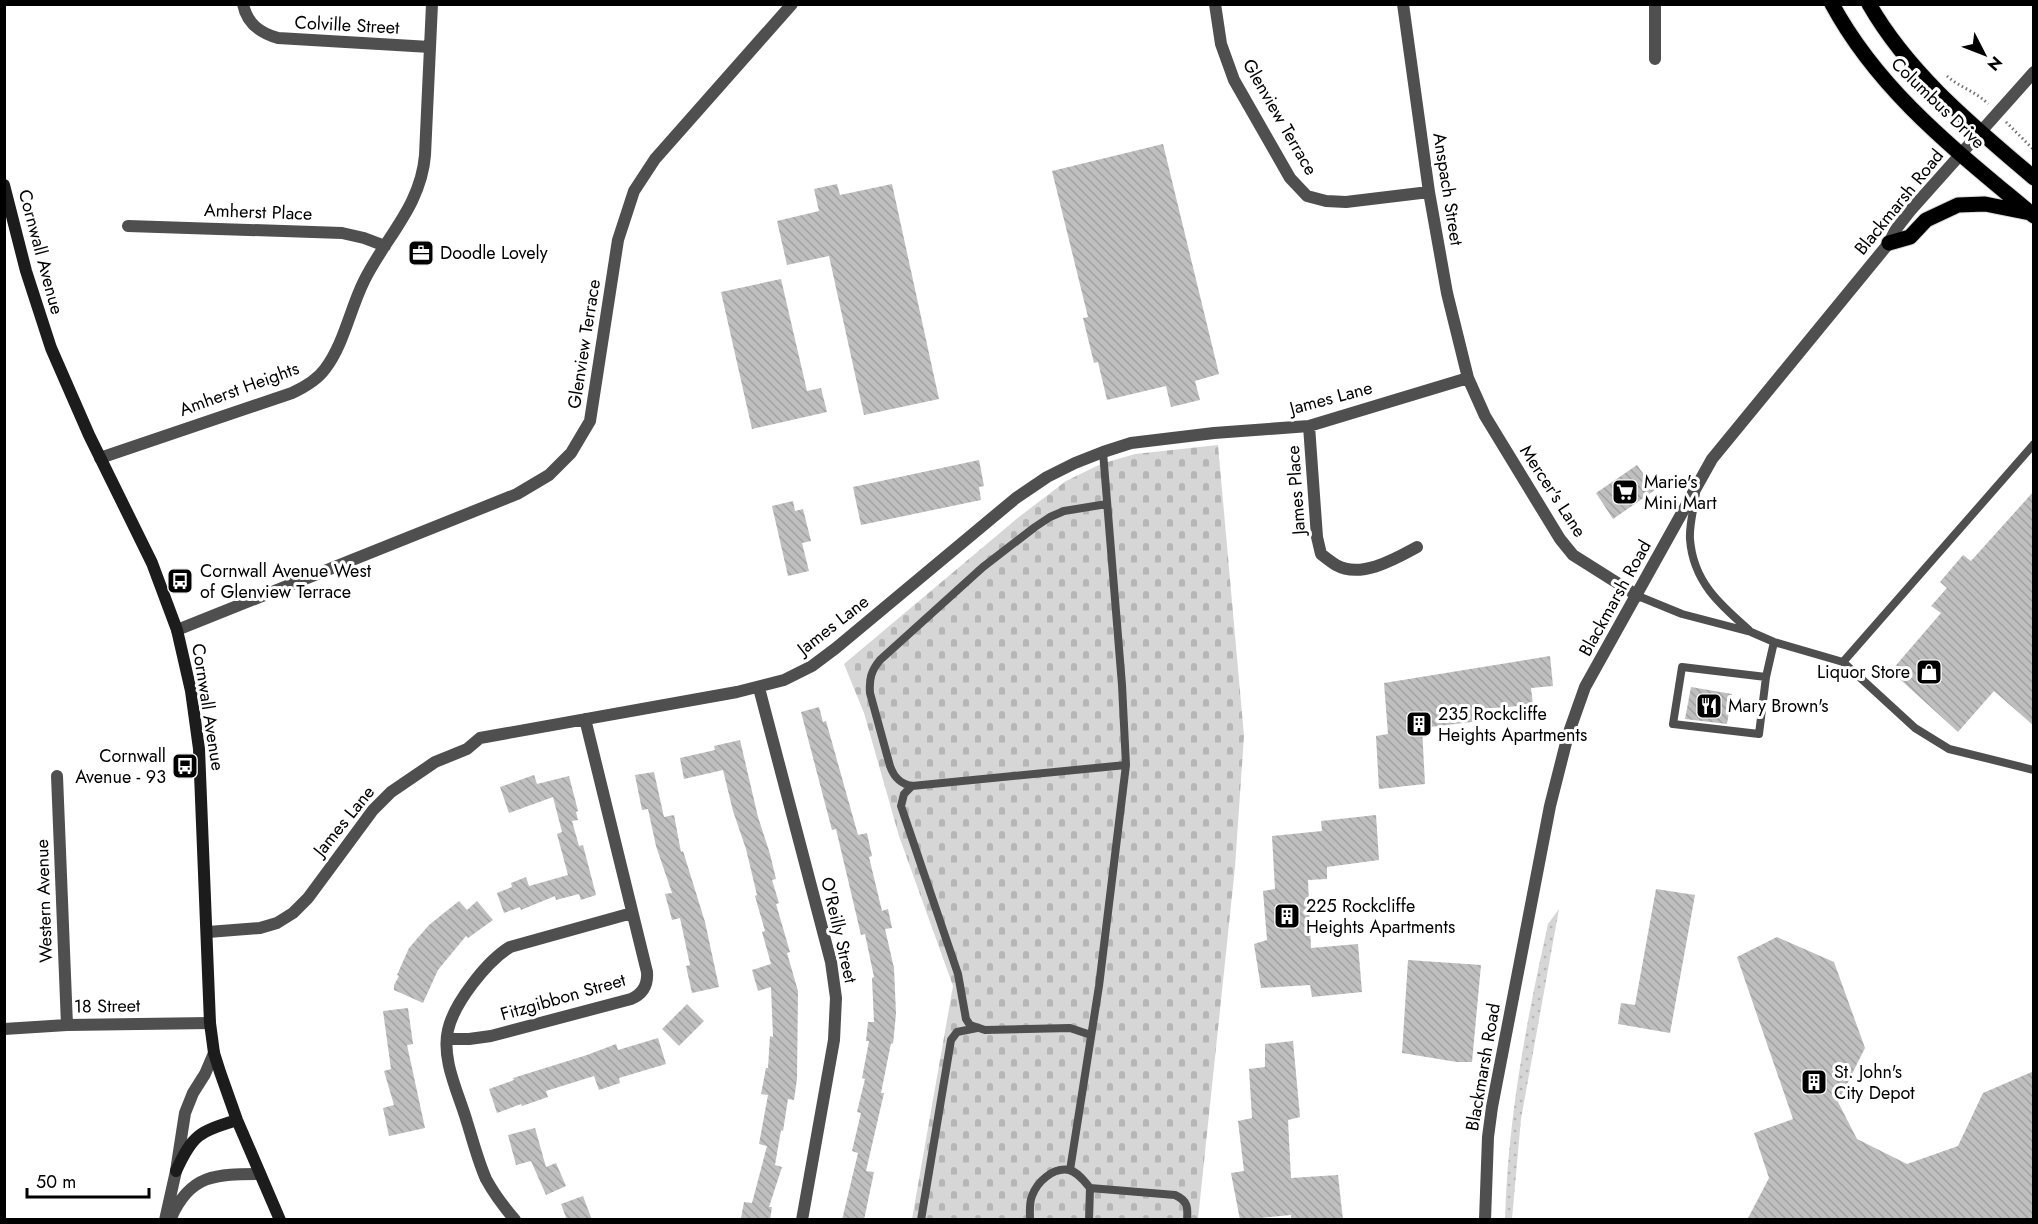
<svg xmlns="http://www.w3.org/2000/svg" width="2038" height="1224" font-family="Jost,sans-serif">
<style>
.grass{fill:url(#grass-dots)}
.cemetery{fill:url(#cemetery-stones)}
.building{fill:url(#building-back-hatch)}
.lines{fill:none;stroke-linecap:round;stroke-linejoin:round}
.primary-casing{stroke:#dbdbdb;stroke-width:17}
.path{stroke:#717171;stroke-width:3;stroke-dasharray:1.5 3;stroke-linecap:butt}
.service{stroke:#4f4f4f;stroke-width:8}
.minor{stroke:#4f4f4f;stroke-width:12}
.tertiary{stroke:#4f4f4f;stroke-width:12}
.secondary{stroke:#1c1c1c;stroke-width:12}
.primary{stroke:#000;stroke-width:15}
.labels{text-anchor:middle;stroke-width:6;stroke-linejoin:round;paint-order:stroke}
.street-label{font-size:18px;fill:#000;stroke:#fff}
.poi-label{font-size:18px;fill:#000;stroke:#fff;text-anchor:start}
</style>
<defs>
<pattern id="grass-dots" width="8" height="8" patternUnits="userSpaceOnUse" patternTransform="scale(1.5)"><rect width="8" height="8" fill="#d6d6d6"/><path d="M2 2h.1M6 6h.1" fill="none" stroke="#b6b6b6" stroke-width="1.8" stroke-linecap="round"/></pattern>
<pattern id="cemetery-stones" width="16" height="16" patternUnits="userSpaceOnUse" patternTransform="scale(1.5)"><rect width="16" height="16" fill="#d6d6d6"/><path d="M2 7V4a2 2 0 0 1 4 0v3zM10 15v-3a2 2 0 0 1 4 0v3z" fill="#b6b6b6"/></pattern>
<pattern id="building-back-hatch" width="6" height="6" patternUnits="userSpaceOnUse" patternTransform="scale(1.5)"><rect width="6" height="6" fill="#bfbfbf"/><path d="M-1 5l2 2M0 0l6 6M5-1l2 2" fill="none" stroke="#a2a2a2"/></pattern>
</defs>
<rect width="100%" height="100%" fill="#fff"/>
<path class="grass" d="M1559,909l-38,210 -9,100h-7c3,-101 21,-196 43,-295z"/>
<path class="cemetery" d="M1218,445l26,291 -9,131 -37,352h-286l41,-233 -54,-150 -35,-123 -20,-49 175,-147 47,-36 35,-17 34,-10z"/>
<path class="building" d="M1163,144l56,230 -24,7 5,19 -29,7 -5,-21 -59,14 -9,-38 -4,1 -11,-45 5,-1 -36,-146z
M837,184l3,11 52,-11 47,215 -75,16 -35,-159 -42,9 -10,-44 42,-10 -5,-22z
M781,279l26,112 14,-3 6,24 -75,17 -31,-137z
M979,460l5,26 -5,1 2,13 -120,25 -8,-38z
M1637,465l18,25 -42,29 -17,-26z
M2034,491v235l-40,-35 -36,41 -67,-61 50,-58 -10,-7 16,-18 -7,-6 23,-27 8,6z
M793,501l2,10 8,-2 8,32 -9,2 7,28 -21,5 -16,-70z
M1550,656l3,30 -22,2 2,17 -53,4v12l-58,7 3,56 -46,5 -3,-53 12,-2 -4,-51z
M1691,687l41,7 -5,30 -42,-5z
M819,707l4,15 3,-1 32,114 9,-2 5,23 -3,1 13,54 6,-2 4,19 -7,1 9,39 2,46 -3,30 -2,-1 -10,50h3l-18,78 8,1 -10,48h-22l16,-67 -6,-2 9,-38 -4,-1 8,-33 -3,-1 7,-37h-3l2,-19h6l-2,-44 2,-1 -9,-43 -4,1 -25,-106 -4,1 -31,-118z
M740,740l18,77 12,37 6,25 -4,1 7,23 -3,1 14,48 -3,1 11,38 -1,88 -3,21 -6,-1 -5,32 -2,-1 -6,35 7,2 -13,40h3l-2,13 -29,-2 3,-16 8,1 15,-57 -8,-2 9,-49 -7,-1 5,-26h2l2,-32 3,1 -2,-50 -13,4 -6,-21 19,-6 -9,-32 3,-1 -10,-35 2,-1 -11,-46 -13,-38 -10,-41 -39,9 -4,-21 35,-8 -1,-4z
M654,772l10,45 10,-2 7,37 2,-1 22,71 14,65 -27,6 -6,-27 4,-1 -10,-47 -8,2 -7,-26 7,-1 -16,-47 -8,-37 -6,1 -7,-35z
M534,775l3,9 32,-8 9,35 -2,1 2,8 -6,1 7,25 4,-1 13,50 -15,5 -2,-6 -23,6 -1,-4 -34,14 -1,-3 -16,6 -7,-20 15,-6 -1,-4 15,-6 3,9 39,-11 -11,-41 5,-2 -9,-35 -44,16 -9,-26z
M1376,815l3,45 -52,7v12l-19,1 3,68 47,-4 4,48 -50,5 -2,-12 -49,3 -7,-44 13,-4 -4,-49 12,-2 -3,-53 50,-5 -1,-10z
M1656,889l39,6 -25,138 -52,-9 3,-21 14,2z
M459,901l8,9 10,-9 16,19 -25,18 -2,-2 -28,34 -15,33 -29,-13v-5l5,-9 -2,-1 12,-27 20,-23z
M1777,937l57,25 31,86 -27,54 19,37 50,25 51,-18 25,-53 51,-22v149h-287l22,-42 -15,-45 39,-14 -56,-162z
M1408,960l73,5 -9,97h-15l-55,-9z
M687,1004l17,17 -25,25 -17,-17z
M408,1008l5,36 -6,1 18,83 -36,8 -6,-28 11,-3 -10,-34 7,-2 -8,-58z
M658,1038l8,26 -47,14 1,5 -21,7 -5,-14 -48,15 2,6 -26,9 -1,-2 -24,9 -8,-24 25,-9 -1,-2 74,-23 29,-11 2,6z
M1293,1041l7,76 -12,3 3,58 47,-3 5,45h-52v-5l-51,5 -9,-47 13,-2 -6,-50 14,-3 -3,-49 16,-2v-23z
M535,1128l11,39 10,-4 10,23 -20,9 -15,-34 -15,4 -8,-30z
M583,1196l9,24h-25l-6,-16z"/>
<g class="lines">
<g class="primary-casing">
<path id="primary" d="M1832,4c48,89 126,148 202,212
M1869,4c40,70 104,122 165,174
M1889,243l21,-6 16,-17 32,-15 27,-1 45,9"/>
</g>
<path class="path" d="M1947,76c12,11 30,16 41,28
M2006,122l28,28"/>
<path class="service" d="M1696,493c-2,15 -7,32 -6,46 3,42 29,65 59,91
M1107,504l-43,7 -14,6 -15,10 -52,40 -103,93c-9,11 -11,19 -10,33l20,73c4,11 10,18 22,20l214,-21
M1638,596l44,18 69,18 23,10 69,20 72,66 34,21 85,21
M1843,662l191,-218
M1766,677l-84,-10 -9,57 86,10 7,-57 8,-35
M912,786l-8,8 -3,12 57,168 8,45 4,6 15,5 85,-2 21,7
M1070,1170l29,-184 27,-221 -4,-80 -19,-233
M1090,1188l85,7c13,6 13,12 12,25
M921,1220l30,-180 6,-8 20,-4
M1030,1220c0,-8 -1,-17 2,-24 5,-14 21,-29 37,-26 9,2 16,12 21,18l-1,32"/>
<path class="minor" d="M243,4c4,20 17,29 35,34l152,9
M1215,4l6,40 13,36 56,98 17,18 19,5 20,1 83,-10
M1403,4l26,188 18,101 21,85 17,38 75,123 13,16 65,41
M1655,4v55
M128,226l214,7 22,5 21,8
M1309,426l8,111 4,17c5,4 10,8 15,11 25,14 59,-6 81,-18
M100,458l192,-65c13,-6 25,-13 33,-24 19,-25 25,-60 39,-88 21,-43 57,-75 61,-126l7,-151
M177,630l340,-136 32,-19 22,-22 19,-32 28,-181 16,-49 21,-32 137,-155
M759,688l72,274 5,36 -2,42 -32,180
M57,776l10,249
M208,932l52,-4 17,-5 16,-10 15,-15 65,-88 18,-18 44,-30 32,-13 13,-11 257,-46 47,-12 28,-14 24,-18 180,-150 31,-21 28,-14 28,-11 28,-9 83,-10 95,-7 159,-48
M4,1029l63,-4 143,-2
M447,1039h22l22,-3 140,-37c12,-5 17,-14 16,-27l-62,-253
M171,1218c19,-44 45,-44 89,-44
M165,1220l11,-49 9,-58 8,-20 12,-19 9,-21
M515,1220c-11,-13 -21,-26 -29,-41 -8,-18 -13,-38 -19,-57 -8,-28 -26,-62 -19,-92 6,-27 39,-69 62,-83l122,-34"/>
<path class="tertiary" d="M1485,1220l3,-83 4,-30 58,-301 18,-71 17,-48 127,-228 177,-216 7,-14 14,-18 124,-139"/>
<path class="secondary" d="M4,185l22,86 25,77 38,87 63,128 25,67 14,61 8,58 11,274 4,30 6,19 17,48 43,100
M176,1171c17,-37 23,-39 61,-51"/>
<use href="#primary" class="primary"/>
</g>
<defs>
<g id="office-square" transform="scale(1.35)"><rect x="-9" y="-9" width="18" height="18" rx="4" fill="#000" stroke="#fff"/><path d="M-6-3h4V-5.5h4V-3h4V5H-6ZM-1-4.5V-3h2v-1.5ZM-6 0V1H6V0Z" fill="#fff"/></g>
<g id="supermarket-square" transform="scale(1.35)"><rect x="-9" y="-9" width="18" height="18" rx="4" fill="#000" stroke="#fff"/><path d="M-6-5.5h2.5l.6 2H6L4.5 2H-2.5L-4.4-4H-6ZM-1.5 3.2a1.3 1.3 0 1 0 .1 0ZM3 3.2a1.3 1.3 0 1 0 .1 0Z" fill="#fff"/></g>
<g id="bus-square" transform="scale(1.35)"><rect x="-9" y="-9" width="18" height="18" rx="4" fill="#000" stroke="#fff"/><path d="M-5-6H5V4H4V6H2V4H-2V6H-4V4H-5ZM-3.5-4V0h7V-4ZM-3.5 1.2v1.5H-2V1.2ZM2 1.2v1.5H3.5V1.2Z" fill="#fff"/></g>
<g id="shop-square" transform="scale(1.35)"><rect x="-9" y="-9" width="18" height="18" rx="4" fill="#000" stroke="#fff"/><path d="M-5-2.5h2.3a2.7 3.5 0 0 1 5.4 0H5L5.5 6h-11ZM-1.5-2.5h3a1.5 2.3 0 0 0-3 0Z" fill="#fff"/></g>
<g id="restaurant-square" transform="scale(1.35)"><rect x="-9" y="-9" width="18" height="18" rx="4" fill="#000" stroke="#fff"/><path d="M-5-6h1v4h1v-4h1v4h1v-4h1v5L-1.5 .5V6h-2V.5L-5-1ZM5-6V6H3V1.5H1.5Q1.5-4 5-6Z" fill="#fff"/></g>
<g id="building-square" transform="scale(1.35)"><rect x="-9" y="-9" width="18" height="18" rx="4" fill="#000" stroke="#fff"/><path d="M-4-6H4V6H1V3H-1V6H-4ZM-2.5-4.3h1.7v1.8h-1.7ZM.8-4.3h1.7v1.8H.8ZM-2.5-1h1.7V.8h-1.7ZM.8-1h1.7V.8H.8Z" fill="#fff"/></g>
</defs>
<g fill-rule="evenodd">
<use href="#office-square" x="421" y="253"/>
<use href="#supermarket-square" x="1625" y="492"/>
<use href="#bus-square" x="180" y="581"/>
<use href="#shop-square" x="1929" y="672"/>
<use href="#restaurant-square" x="1709" y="706"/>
<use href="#building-square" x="1419" y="724"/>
<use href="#bus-square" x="185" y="766"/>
<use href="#building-square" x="1287" y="916"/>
<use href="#building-square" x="1814" y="1082"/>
</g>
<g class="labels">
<g class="street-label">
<text transform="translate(347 25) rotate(3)" y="6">Colville Street</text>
<text transform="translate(1938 103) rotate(44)" y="6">Columbus Drive</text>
<text transform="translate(1280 117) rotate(60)" y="6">Glenview Terrace</text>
<text transform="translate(1448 189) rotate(81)" y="6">Anspach Street</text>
<text transform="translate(1899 202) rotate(-51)" y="6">Blackmarsh Road</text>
<text transform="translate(258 212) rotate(2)" y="6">Amherst Place</text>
<text transform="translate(41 252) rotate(75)" y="6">Cornwall Avenue</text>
<text transform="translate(584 344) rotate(-81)" y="6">Glenview Terrace</text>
<text transform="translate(239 389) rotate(-20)" y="6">Amherst Heights</text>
<text transform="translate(1331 398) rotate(-15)" y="6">James Lane</text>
<text transform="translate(1296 490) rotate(-94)" y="6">James Place</text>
<text transform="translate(1553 491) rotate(57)" y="6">Mercer's Lane</text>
<text transform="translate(1615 598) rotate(-61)" y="6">Blackmarsh Road</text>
<text transform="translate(833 625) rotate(-38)" y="6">James Lane</text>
<text transform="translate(208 707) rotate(81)" y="6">Cornwall Avenue</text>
<text transform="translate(344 821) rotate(-51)" y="6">James Lane</text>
<text transform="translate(44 901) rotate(-92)" y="6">Western Avenue</text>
<text transform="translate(839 930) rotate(77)" y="6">O'Reilly Street</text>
<text transform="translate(563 997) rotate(-16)" y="6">Fitzgibbon Street</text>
<text transform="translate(107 1006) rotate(-1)" y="6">18 Street</text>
<text transform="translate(1483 1067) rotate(-80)" y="6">Blackmarsh Road</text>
</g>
<g class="poi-label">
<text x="440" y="259">Doodle Lovely</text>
<text x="1644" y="488">Marie's<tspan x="1644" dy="21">Mini Mart</tspan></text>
<text x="200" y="577">Cornwall Avenue West<tspan x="200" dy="21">of Glenview Terrace</tspan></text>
<text x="1910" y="678" text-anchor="end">Liquor Store</text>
<text x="1728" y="712">Mary Brown's</text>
<text x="1438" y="720">235 Rockcliffe<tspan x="1438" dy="21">Heights Apartments</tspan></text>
<text x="166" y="762" text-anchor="end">Cornwall<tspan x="166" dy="21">Avenue - 93</tspan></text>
<text x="1306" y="912">225 Rockcliffe<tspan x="1306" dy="21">Heights Apartments</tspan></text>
<text x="1834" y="1078">St. John's<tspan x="1834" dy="21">City Depot</tspan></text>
</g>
</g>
<rect width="2038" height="1224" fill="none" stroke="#000000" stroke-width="12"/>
<g transform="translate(1984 54) rotate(132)" stroke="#ffffff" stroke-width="4.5" paint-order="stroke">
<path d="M0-4.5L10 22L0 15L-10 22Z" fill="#000000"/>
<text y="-9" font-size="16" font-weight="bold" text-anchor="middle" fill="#000000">N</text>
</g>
<path d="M27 1188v9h122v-9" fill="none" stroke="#000000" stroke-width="3"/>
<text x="36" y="1188" font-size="18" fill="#000000" stroke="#ffffff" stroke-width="4.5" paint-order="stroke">50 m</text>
</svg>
